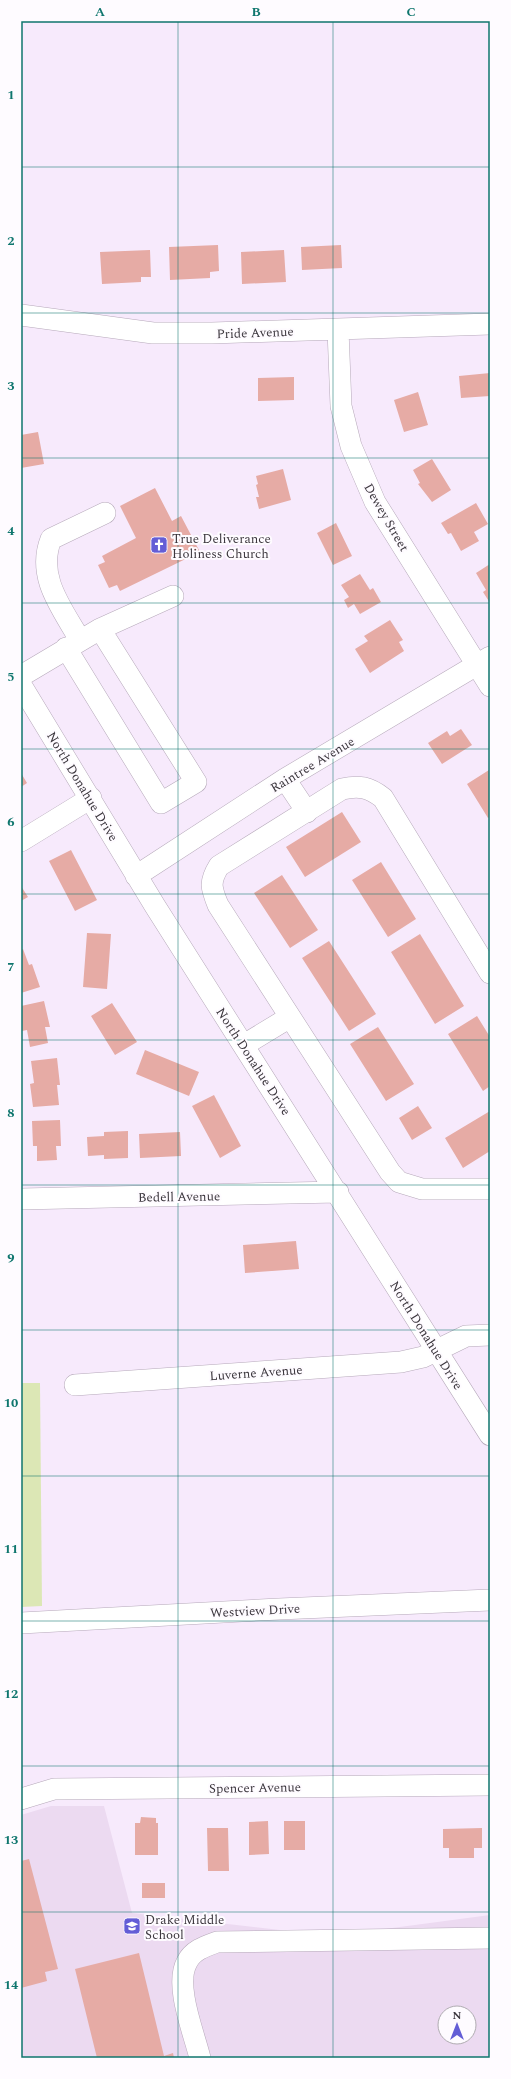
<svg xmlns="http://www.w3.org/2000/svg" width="511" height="2079" font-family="Spectral,serif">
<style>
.built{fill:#ecdaf1;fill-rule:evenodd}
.green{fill:#dce7b5}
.building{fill:#e6aba5}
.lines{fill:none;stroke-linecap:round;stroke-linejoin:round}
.minor-casing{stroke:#b6a9ba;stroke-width:22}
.minor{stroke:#fff;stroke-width:21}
.grid{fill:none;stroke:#0f766e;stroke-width:1;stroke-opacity:0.55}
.labels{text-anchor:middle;stroke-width:4;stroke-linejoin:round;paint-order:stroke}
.street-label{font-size:13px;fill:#3b363d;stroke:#fefbff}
.poi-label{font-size:13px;fill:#3b363d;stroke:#fefbff;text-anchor:start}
.neatline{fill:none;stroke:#0f766e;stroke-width:1.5}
.grid-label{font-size:13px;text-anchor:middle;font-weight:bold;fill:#0f766e}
</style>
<rect width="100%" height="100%" fill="#f7eafc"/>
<path class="built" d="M51,1806h53l28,107 200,23 158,-21v143h-469v-243zM445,2013h24v24h-24z"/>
<path class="green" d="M21,1383h19l2,223 -21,1z"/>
<path class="building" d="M218,245l1,26 -9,1v6l-40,2 -1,-33z
M341,245l1,23 -40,2 -1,-23z
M150,250l1,27h-10v5l-39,2 -2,-32z
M284,250l2,32 -44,2 -1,-32z
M490,373v23l-29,2 -2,-22z
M294,377v23l-36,1v-23z
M418,392l10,33 -24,7 -10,-32z
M38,432l6,32 -23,4v-33z
M432,459l19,31 -19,12 -14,-18 2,-1 -7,-13z
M283,469l8,31 -32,9 -3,-12h3l-3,-12 2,-1 -2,-8z
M155,488l17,33 9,-5 19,36 -80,39 -3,-6 -8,3 -11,-23 7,-3 -3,-6 34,-18 -16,-32z
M476,503l12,21 -14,8 5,9 -18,10 -10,-18 -3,1 -7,-11z
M336,523l16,33 -19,9 -16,-32z
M490,564v39l-7,-11 3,-2 -10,-17z
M360,574l10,16 3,-2 8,14 -21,12 -6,-10 -6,4 -4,-8 5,-3 -8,-12z
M390,620l13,20 -4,2 5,9 -34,22 -15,-24 13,-8 -4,-5z
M461,729l11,16 -30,19 -14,-21 19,-12 3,5z
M489,770l1,47 -2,1 -21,-34z
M21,773l6,10 -6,4z
M342,812l19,30 -56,35 -19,-30z
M71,850l26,50 -22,11 -26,-50z
M381,862l35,57 -28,18 -36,-57z
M282,875l36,55 -28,18 -36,-55z
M21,886l7,11 -7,4z
M87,933l24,1 -4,55 -24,-2z
M420,934l44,72 -29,18 -44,-72z
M329,941l47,73 -27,17 -47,-73z
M23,949l6,16 3,-1 8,23 -19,6v-43z
M44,1001l6,26h-5l3,16 -18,4 -3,-17 -5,1 -1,-25z
M112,1003l25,39 -22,13 -24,-39z
M477,1016l13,21v49l-7,5 -35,-57z
M378,1027l36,57 -28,17 -36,-57z
M145,1050l54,22 -10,24 -53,-22z
M57,1058l3,27h-3l2,20 -26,2 -3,-23 4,-1 -3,-22z
M214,1095l27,51 -21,12 -28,-52z
M418,1106l14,22 -20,12 -13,-22z
M490,1111v40l-27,17 -18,-30z
M60,1120l1,26h-5l1,14 -20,1v-15h-4l-1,-25z
M128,1131v27l-24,1v-4l-16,1 -1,-19 17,-1v-4z
M180,1132l1,24 -41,2 -1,-24z
M296,1241l3,28 -54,4 -2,-28z
M141,1817l15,1v5h2v32h-23v-32h5z
M268,1821l1,33 -20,1v-33z
M284,1821h21v29h-21z
M207,1828h21l1,43h-21z
M482,1828v20h-8v10h-25v-10h-6v-19z
M29,1859l29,110 -13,3 2,9 -26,7v-127z
M142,1883h23v15h-23z
M139,1953l25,103 9,-3 1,5h-77l-22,-89z"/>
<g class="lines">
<g class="minor-casing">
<path id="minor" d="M21,315l132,18h59l278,-9
M338,330l3,76 10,40 24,56 115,184
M80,640c-18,-32 -44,-63 -29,-101l54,-26
M66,648l95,155 35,-21 -96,-153
M21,676l79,-47 73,-33
M21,685l134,221 335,529
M285,779l22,33
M21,841l70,-43
M136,876l149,-97 205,-122
M490,973l-107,-175c-14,-11 -24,-13 -41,-9l-123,77c-10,16 -8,22 -1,39l172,267 9,10 23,7h68
M244,1045l46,-28
M21,1199l317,-7
M75,1385l326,-23 22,-5 43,-21 24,-1
M21,1623l258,-14 211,-9
M21,1799l33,-10 436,-4
M200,2058c-6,-25 -26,-73 -13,-96 6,-12 19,-16 30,-20l273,-4"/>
</g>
<use href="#minor" class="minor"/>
</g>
<path class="grid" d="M178,21v2037M333,21v2037M21,167h469M21,313h469M21,458h469M21,603h469M21,749h469M21,894h469M21,1040h469M21,1185h469M21,1330h469M21,1476h469M21,1621h469M21,1766h469M21,1912h469"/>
<defs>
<g id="church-square" transform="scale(0.9)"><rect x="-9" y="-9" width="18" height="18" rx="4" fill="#635dd6" stroke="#fefbff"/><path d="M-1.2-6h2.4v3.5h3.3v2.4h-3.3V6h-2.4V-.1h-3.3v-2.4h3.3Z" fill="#fff"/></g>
<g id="school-square" transform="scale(0.9)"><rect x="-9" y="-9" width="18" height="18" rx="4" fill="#635dd6" stroke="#fefbff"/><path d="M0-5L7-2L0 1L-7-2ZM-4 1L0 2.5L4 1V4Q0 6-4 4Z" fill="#fff"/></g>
</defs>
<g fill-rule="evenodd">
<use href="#church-square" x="159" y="545"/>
<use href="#school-square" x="132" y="1926"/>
</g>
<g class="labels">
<g class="street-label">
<text transform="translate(255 332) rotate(-2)" y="5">Pride Avenue</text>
<text transform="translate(387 517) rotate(60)" y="5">Dewey Street</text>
<text transform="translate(312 764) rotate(-31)" y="5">Raintree Avenue</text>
<text transform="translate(83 786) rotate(59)" y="5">North Donahue Drive</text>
<text transform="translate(254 1061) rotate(57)" y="5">North Donahue Drive</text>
<text transform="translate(179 1196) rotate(-1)" y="5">Bedell Avenue</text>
<text transform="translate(427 1335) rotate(58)" y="5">North Donahue Drive</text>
<text transform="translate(256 1372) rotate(-4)" y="5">Luverne Avenue</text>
<text transform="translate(255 1610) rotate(-3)" y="5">Westview Drive</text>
<text transform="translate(255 1787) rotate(-1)" y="5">Spencer Avenue</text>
</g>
<g class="poi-label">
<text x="172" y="543">True Deliverance<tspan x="172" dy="15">Holiness Church</tspan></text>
<text x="145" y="1924">Drake Middle<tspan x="145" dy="15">School</tspan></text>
</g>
</g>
<rect width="511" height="2079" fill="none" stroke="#fefbff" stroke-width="44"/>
<g transform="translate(457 2025)"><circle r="19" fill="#fefbff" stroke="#b0acb1"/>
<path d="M0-3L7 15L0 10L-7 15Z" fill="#635dd6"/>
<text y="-6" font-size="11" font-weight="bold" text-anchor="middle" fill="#3b363d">N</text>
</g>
<rect x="22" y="22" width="467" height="2035" class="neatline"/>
<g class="grid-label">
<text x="100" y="16">A</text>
<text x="256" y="16">B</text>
<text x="411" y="16">C</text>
<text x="11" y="99">1</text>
<text x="11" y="245">2</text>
<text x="11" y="390">3</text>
<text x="11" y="535">4</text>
<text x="11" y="681">5</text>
<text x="11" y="826">6</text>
<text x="11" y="971">7</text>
<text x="11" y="1117">8</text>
<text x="11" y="1262">9</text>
<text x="11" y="1407">10</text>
<text x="11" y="1553">11</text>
<text x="11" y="1698">12</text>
<text x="11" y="1844">13</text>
<text x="11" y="1989">14</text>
</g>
</svg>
